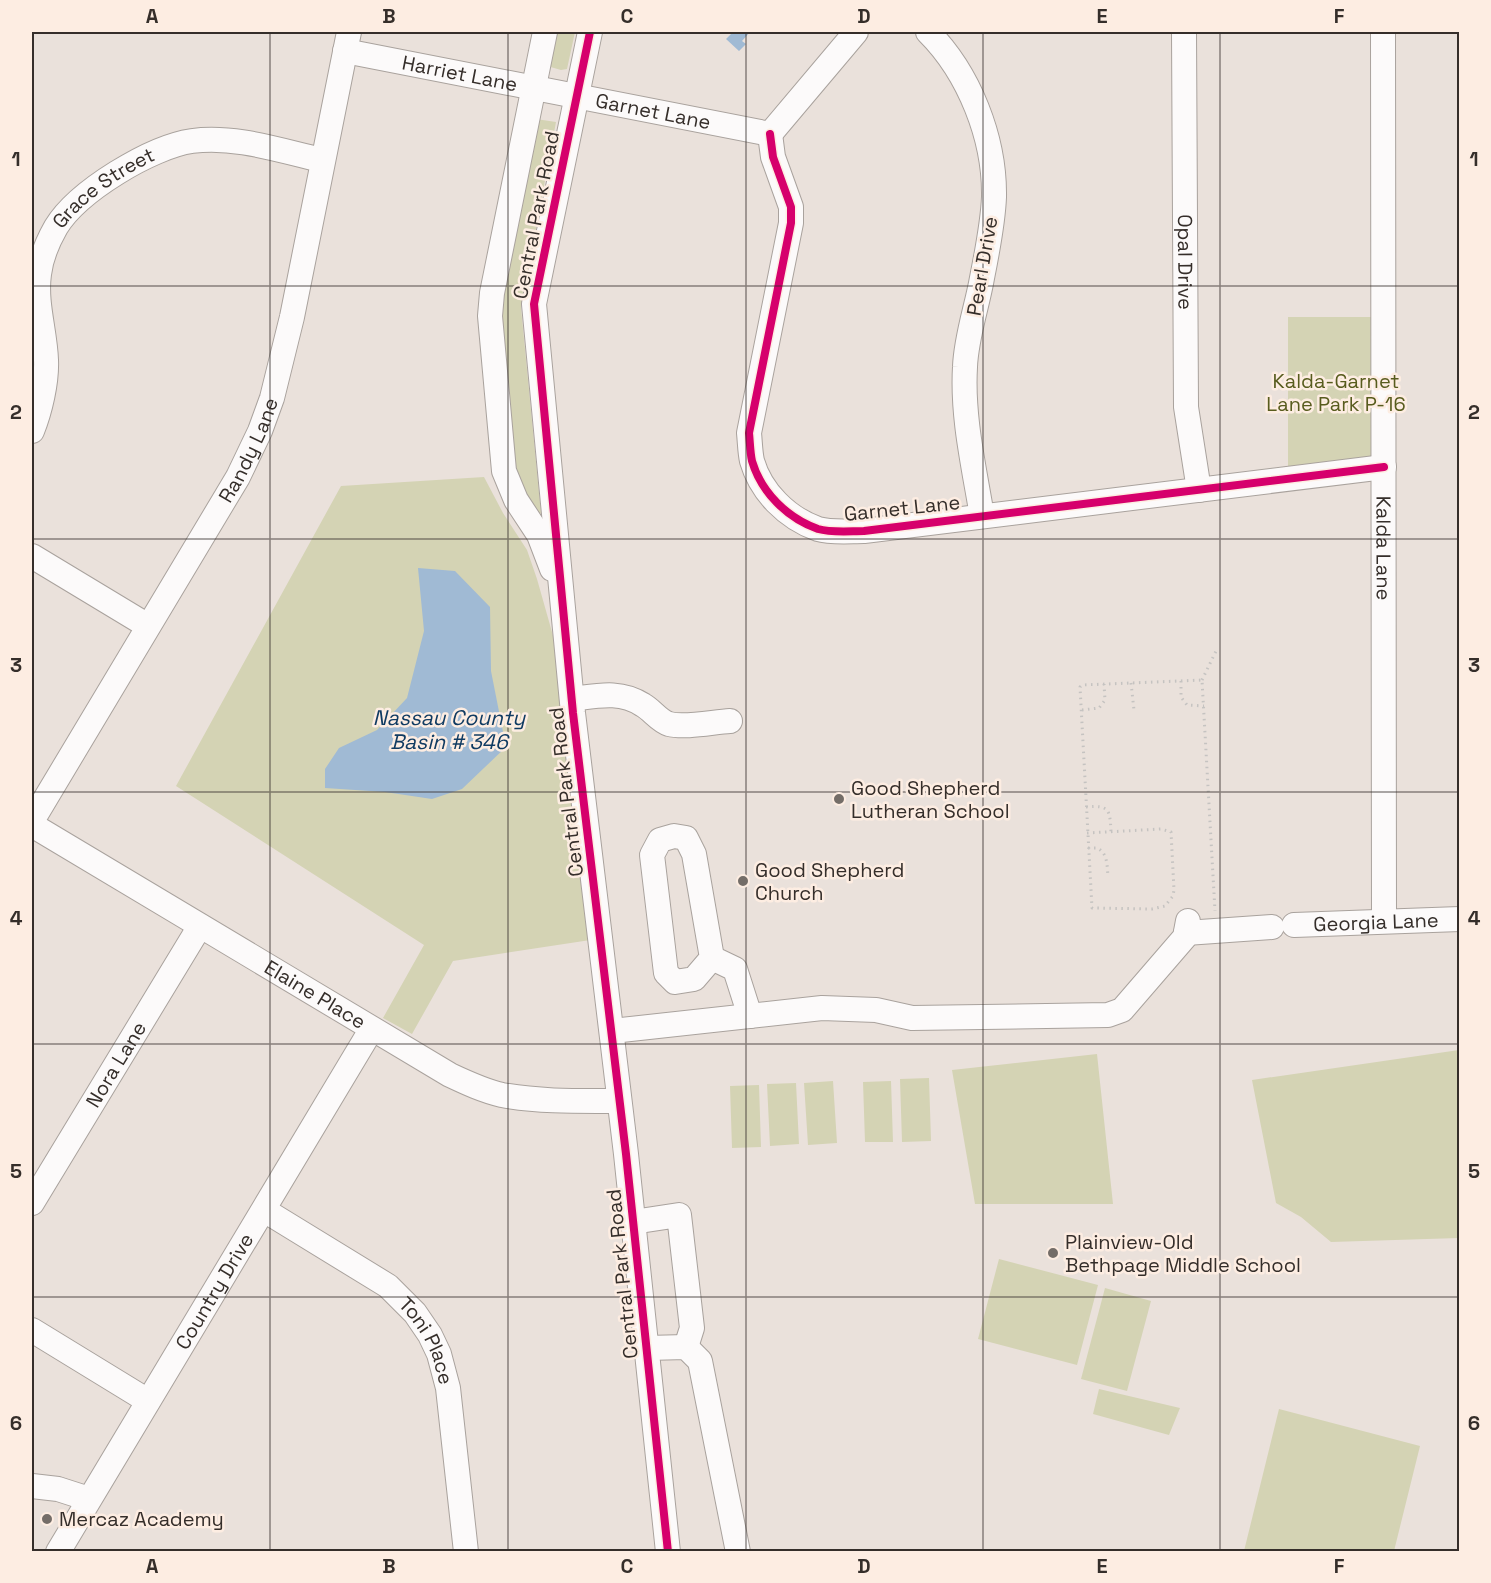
<svg xmlns="http://www.w3.org/2000/svg" width="1491" height="1583" font-family="'Space Grotesk',sans-serif">
<style>
.green{fill:#d4d3b4}
.water{fill:#a0bad4}
.lines{fill:none;stroke-linecap:round;stroke-linejoin:round}
.minor-casing{stroke:#a9a29d;stroke-width:26}
.path{stroke:#c5c3c1;stroke-width:3;stroke-dasharray:1.5 4.5;stroke-linecap:butt}
.minor{stroke:#fcfafa;stroke-width:24}
.cycleway-casing{stroke:#fdede2;stroke-width:11}
.cycleway{stroke:#d6006c;stroke-width:8}
.grid{fill:none;stroke:#352e2a;stroke-width:1.5;stroke-opacity:0.55}
.poi-dot{fill:#746d68;stroke:#fdede2;stroke-width:2}
.labels{text-anchor:middle;stroke-width:5;stroke-linejoin:round;paint-order:stroke}
.street-label{font-size:20px;fill:#352e2a;stroke:#fdede2}
.park-label{font-size:20px;fill:#585c1e;stroke:#fdede2}
.poi-label{font-size:20px;fill:#352e2a;stroke:#fdede2;text-anchor:start}
.water-label{font-size:21px;font-style:italic;fill:#103b62;stroke:#fdede2}
.neatline{fill:none;stroke:#352e2a;stroke-width:2}
.grid-label{font-size:20px;text-anchor:middle;font-weight:bold;fill:#352e2a}
</style>
<rect width="100%" height="100%" fill="#eae1db"/>
<path class="green" d="M552,32h23l-8,37 -6,1 -14,-4z
M536,119l20,3 -35,186 20,205 -3,2 -20,-27 -19,-176z
M1288,317h95l1,150 -96,11z
M484,477l19,36 24,37 10,29 26,92 34,268 -144,22 -41,73 -29,-16 41,-73 -248,-159 165,-300z
M1459,1050v188l-128,4 -30,-25 -25,-14 -24,-123z
M1097,1054l16,150h-138l-23,-134z
M929,1078l2,63 -29,1 -2,-63z
M833,1081l4,62 -29,2 -4,-62z
M891,1081l2,61h-28l-2,-60z
M796,1083l3,61 -29,2 -3,-62z
M759,1085l2,62 -29,1 -2,-62z
M999,1259l99,26 -21,80 -99,-26z
M1105,1288l46,13 -24,90 -46,-12z
M1099,1389l81,19 -11,27 -76,-21z
M1279,1409l141,37 -26,105h-150z"/>
<path class="water" d="M733,32h17l-8,9 4,3 -7,7 -13,-12z
M418,568l37,3 35,36 1,64 15,76 -44,42 -30,10 -47,-7 -60,-4v-19l14,-21 38,-18 30,-32 17,-67z"/>
<g class="lines">
<g class="minor-casing">
<g id="minor">
<path d="M545,32l-53,261 -2,23 14,155 12,29 23,35 13,34"/>
<path d="M590,32l-56,272 39,409 53,441 42,398"/>
<path d="M928,32c41,41 67,106 66,165 -1,25 -7,56 -12,81 -5,29 -16,59 -17,89 -3,50 9,100 17,149"/>
<path id="s1" d="M1184,32l2,375 13,83"/>
<path id="s2" d="M1383,32l1,889"/>
<path id="s3" d="M345,51l425,83"/>
<path d="M770,134l3,23 18,50v16l-42,210c1,9 1,19 3,28 9,31 35,57 66,68 14,4 32,2 46,2l520,-64"/>
<path d="M770,134l86,-102"/>
<path id="s4" d="M32,431c8,-20 15,-49 14,-71 -1,-29 -11,-57 -7,-86 2,-17 9,-33 17,-47 22,-36 95,-80 136,-86 43,-6 89,10 130,19"/>
<path d="M32,556l116,70"/>
<path d="M572,699c25,-3 48,-9 71,6 9,5 16,16 26,19 16,4 44,-2 61,-3"/>
<path id="s5" d="M32,821l206,-344 22,-46 12,-33 20,-81 57,-285"/>
<path id="s6" d="M32,825l418,250c17,8 34,16 52,20 38,7 78,6 116,6"/>
<path d="M674,836l12,2 8,16 18,104 -18,21 -19,3 -9,-9 -14,-118 8,-15z"/>
<path id="s7" d="M1294,925l166,-6"/>
<path d="M1186,933l86,-6"/>
<path d="M712,958l23,11 15,47"/>
<path d="M612,1031l210,-23 54,2 36,8 196,-3 14,-5 63,-73 3,-16"/>
<path id="s8" d="M32,1203l168,-277"/>
<path id="s9" d="M264,1210l124,76 27,27 15,22 9,19 9,34 18,164"/>
<path d="M633,1222l46,-7 13,113 -6,19"/>
<path d="M32,1330l116,71"/>
<path d="M647,1348l39,-1 14,14 38,191"/>
<path d="M32,1486l26,3 31,10"/>
<path id="s10" d="M58,1552l313,-522"/>
</g>
</g>
<path class="path" d="M1202,680l14,-29
M1181,681v16l6,8 17,1
M1131,683l3,27
M1082,710l17,-2 6,-8 -1,-16
M1086,807c23,-2 24,2 25,25
M1087,833l74,-4 10,3 3,58 -1,6 -8,10 -13,3 -60,-1 -12,-221 2,-2 120,-5 13,231
M1088,848h9c11,5 10,18 11,29"/>
<use href="#minor" class="minor"/>
<g class="cycleway-casing">
<path id="cycleway" d="M590,32l-56,272 39,409 53,441 42,398
M770,134l3,23 18,50v16l-42,210c1,9 1,19 3,28 9,31 35,57 66,68 14,4 32,2 46,2l520,-64"/>
</g>
<use href="#cycleway" class="cycleway"/>
</g>
<path class="grid" d="M270,32v1520M508,32v1520M746,32v1520M983,32v1520M1220,32v1520M32,286h1428M32,539h1428M32,792h1428M32,1044h1428M32,1297h1428"/>
<g class="poi-dot">
<circle cx="839" cy="799" r="6"/>
<circle cx="743" cy="881" r="6"/>
<circle cx="1053" cy="1253" r="6"/>
<circle cx="47" cy="1519" r="6"/>
</g>
<g class="labels">
<g class="street-label">
<text dy="7" stroke="none"><textPath href="#s3" startOffset="117">Harriet Lane</textPath></text>
<text dy="7" stroke="none"><textPath href="#s3" startOffset="314">Garnet Lane</textPath></text>
<text dy="7" stroke="none"><textPath href="#s4" startOffset="272">Grace Street</textPath></text>
<text transform="translate(536 215) rotate(-79)" y="7">Central Park Road</text>
<text dy="7" stroke="none"><textPath href="#s1" startOffset="230">Opal Drive</textPath></text>
<text transform="translate(982 266) rotate(-80)" y="7">Pearl Drive</text>
<text dy="7" stroke="none"><textPath href="#s5" startOffset="430">Randy Lane</textPath></text>
<text transform="translate(902 508) rotate(-6)" y="7">Garnet Lane</text>
<text dy="7" stroke="none"><textPath href="#s2" startOffset="516">Kalda Lane</textPath></text>
<text transform="translate(566 792) rotate(-97)" y="7">Central Park Road</text>
<text dy="7" stroke="none"><textPath href="#s7" startOffset="82">Georgia Lane</textPath></text>
<text dy="7" stroke="none"><textPath href="#s6" startOffset="330">Elaine Place</textPath></text>
<text dy="7" stroke="none"><textPath href="#s8" startOffset="162">Nora Lane</textPath></text>
<text transform="translate(622 1274) rotate(-96)" y="7">Central Park Road</text>
<text dy="7" stroke="none"><textPath href="#s10" startOffset="304">Country Drive</textPath></text>
<text dy="7" stroke="none"><textPath href="#s9" startOffset="214">Toni Place</textPath></text>
</g>
<g class="park-label">
<text x="1336" y="388">Kalda-Garnet<tspan x="1336" dy="23">Lane Park P-16</tspan></text>
</g>
<g class="poi-label">
<text x="851" y="795">Good Shepherd<tspan x="851" dy="23">Lutheran School</tspan></text>
<text x="755" y="877">Good Shepherd<tspan x="755" dy="23">Church</tspan></text>
<text x="1065" y="1249">Plainview-Old<tspan x="1065" dy="23">Bethpage Middle School</tspan></text>
<text x="59" y="1526">Mercaz Academy</text>
</g>
<g class="water-label">
<text x="449" y="725">Nassau County<tspan x="449" dy="24">Basin # 346</tspan></text>
</g>
</g>
<rect width="1491" height="1583" fill="none" stroke="#fdede2" stroke-width="66"/>
<rect x="33" y="33" width="1425" height="1517" class="neatline"/>
<g class="grid-label">
<text x="152" y="23">A</text>
<text x="389" y="23">B</text>
<text x="627" y="23">C</text>
<text x="864" y="23">D</text>
<text x="1102" y="23">E</text>
<text x="1339" y="23">F</text>
<text x="16" y="166">1</text>
<text x="1474" y="166">1</text>
<text x="16" y="419">2</text>
<text x="1474" y="419">2</text>
<text x="16" y="672">3</text>
<text x="1474" y="672">3</text>
<text x="16" y="925">4</text>
<text x="1474" y="925">4</text>
<text x="16" y="1178">5</text>
<text x="1474" y="1178">5</text>
<text x="16" y="1430">6</text>
<text x="1474" y="1430">6</text>
<text x="152" y="1573">A</text>
<text x="389" y="1573">B</text>
<text x="627" y="1573">C</text>
<text x="864" y="1573">D</text>
<text x="1102" y="1573">E</text>
<text x="1339" y="1573">F</text>
</g>
</svg>
